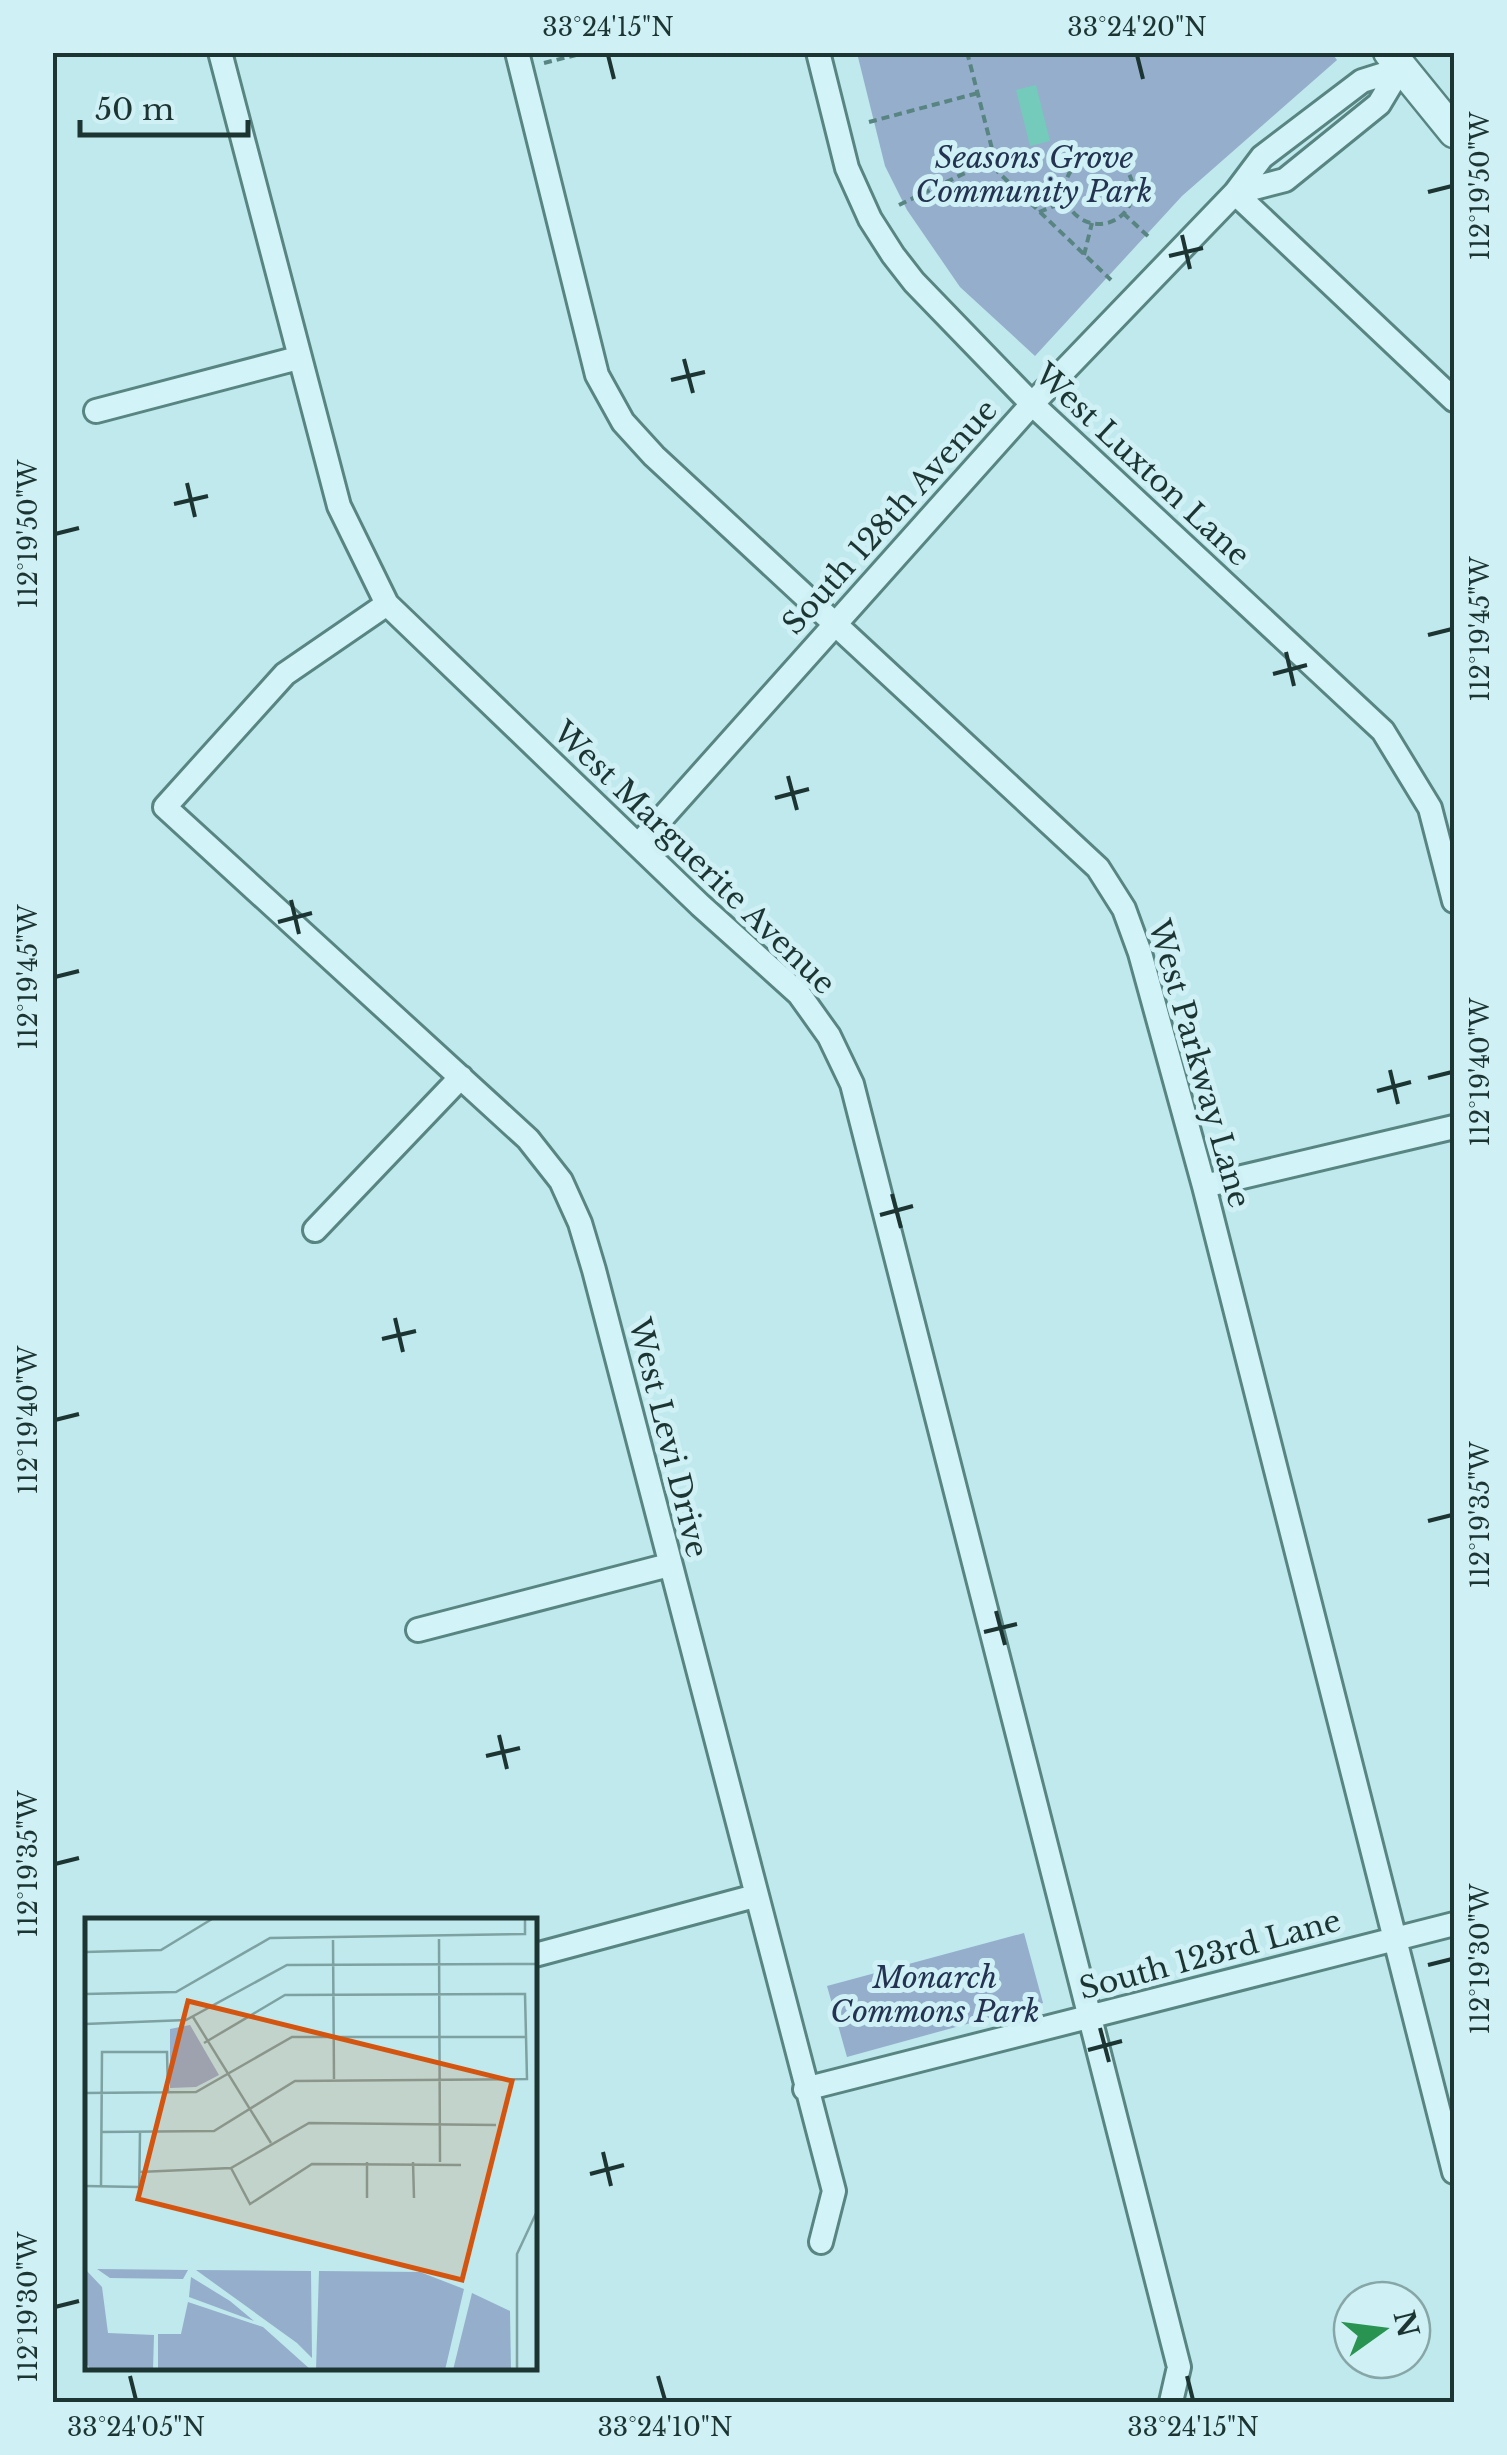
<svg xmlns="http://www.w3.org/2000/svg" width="1507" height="2455" font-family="'Libre Baskerville',serif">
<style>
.green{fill:#94aecb}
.building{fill:#75cbbb}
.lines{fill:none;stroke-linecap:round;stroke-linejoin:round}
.minor-casing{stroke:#588582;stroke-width:28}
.tertiary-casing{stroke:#588582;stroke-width:35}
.path{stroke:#588582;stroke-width:4;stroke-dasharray:8 5;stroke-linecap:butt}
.minor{stroke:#d2f4f8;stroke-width:22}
.tertiary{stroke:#d2f4f8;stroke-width:30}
.ticks{fill:none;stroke:#1c3532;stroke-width:4}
.labels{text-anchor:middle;stroke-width:10;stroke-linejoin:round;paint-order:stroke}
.park-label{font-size:30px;font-style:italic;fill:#233351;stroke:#cff1f5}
.street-label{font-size:30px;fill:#1c3532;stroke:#cff1f5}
.inset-road{fill:none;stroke:#7ea1a2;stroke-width:2.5}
.view{fill:#d45510;fill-opacity:0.15;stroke:#d45510;stroke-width:5}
.inset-edge{fill:none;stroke:#1c3532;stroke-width:5}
.neatline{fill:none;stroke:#1c3532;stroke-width:4}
.ticks-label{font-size:25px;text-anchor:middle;fill:#1c3532}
</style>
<rect width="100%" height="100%" fill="#bfe9ed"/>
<path class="green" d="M1331,52l6,8 -155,136 -147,160 -75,-69 -53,-77 -22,-44 -28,-113z
M1024,1933l19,70 -196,54 -20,-71z"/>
<path class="building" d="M1036,85l14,56 -20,5 -14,-56z"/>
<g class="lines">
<g class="minor-casing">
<path id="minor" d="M220,52l119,454 48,98 313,301 99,89 30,42 23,48 327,1283 -8,35
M517,52l80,323 26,47 31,34 444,412 26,41 16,44 64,233 250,986
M818,52l29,116 23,51 23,36 21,27 118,122 351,327 47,77 24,93
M1235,193l219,207
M1235,193l50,-13 94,-76 21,-35
M96,411l202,-53
M387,604l-102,70 -120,133 363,332 33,42 19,42 14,47 240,921 -13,51
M638,845l394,-441 203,-211 27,-36 100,-76 38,-12
M1204,1186l250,-59
M315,1230l146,-153
M418,1630l251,-65
M535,1955l220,-59
M805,2089l649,-165"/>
</g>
<g class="tertiary-casing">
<path id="tertiary" d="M1389,52l65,80"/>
</g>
<path class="path" d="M967,52l31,120 113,108
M544,63l44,-11
M869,122l109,-29
M1065 190a34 34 0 1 1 68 0a34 34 0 1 1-68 0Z
M899,205l95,-46
M1039,212l28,-11
M1123,213l27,25
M1084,255l8,-32"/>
<use href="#minor" class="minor"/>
<use href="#tertiary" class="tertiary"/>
</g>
<path class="ticks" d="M608,55l6,24M1137,55l6,24M1428,192l24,-6M1182,235l8,34M1169,256l34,-8M684,359l9,34M671,380l34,-8M187,483l8,34M174,504l34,-8M55,534l24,-6M1428,635l24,-6M1286,652l8,34M1273,674l34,-9M788,776l9,34M775,798l34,-9M291,900l8,34M278,922l34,-9M55,977l24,-6M1390,1070l8,34M1428,1078l24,-6M1377,1091l34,-9M892,1194l9,34M880,1215l33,-9M395,1318l8,34M382,1339l34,-8M55,1420l24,-6M1428,1521l24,-6M996,1611l9,34M984,1632l33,-8M499,1735l8,34M486,1756l34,-8M55,1864l24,-6M1428,1965l24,-6M1100,2028l9,34M1088,2050l34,-9M603,2152l8,34M590,2174l34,-9M55,2307l24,-6M130,2376l6,24M658,2376l7,24M1187,2376l6,24"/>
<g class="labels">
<g class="park-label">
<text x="1034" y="168">Seasons Grove<tspan x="1034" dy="34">Community Park</tspan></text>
<text x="935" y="1988">Monarch<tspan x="935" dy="34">Commons Park</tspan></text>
</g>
<g class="street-label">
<text transform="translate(1142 465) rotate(43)" y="10">West Luxton Lane</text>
<text transform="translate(890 517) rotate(-48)" y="10">South 128th Avenue</text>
<text transform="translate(694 858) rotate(44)" y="10">West Marguerite Avenue</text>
<text transform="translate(1199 1064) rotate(74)" y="10">West Parkway Lane</text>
<text transform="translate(668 1438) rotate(76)" y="10">West Levi Drive</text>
<text transform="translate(1210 1955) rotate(-15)" y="10">South 123rd Lane</text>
</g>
</g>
<g transform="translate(85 1918)">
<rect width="452" height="452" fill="#bfe9ed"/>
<path d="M105,107l29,50 -23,12 -26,1v-59zM0,351l17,18 6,46 46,2 -1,35h-62l-6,-8zM12,351l91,1 -5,9 -73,-1zM111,352l115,1 1,87 -15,-15zM234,353l101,1 44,17 -19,81h-129zM106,359l39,24 24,20 -65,-24zM387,375l38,18 1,59h-58zM103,384l75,25 48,43h-153v-36h23z" fill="#94aecb"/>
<path class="inset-road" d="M354,21l1,223M248,22l1,139M0,34l76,-2 51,-31M0,76l91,-2 94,-54 255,-4v-15M108,99l78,126M0,106l101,-4 101,-55 251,-1M0,175l111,-1 96,-55h234M16,214l113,-1 81,-50 232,-2 -2,-85 -240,1 -81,48M282,244v36M328,244l1,36M146,250l19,36 62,-40 149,1M54,254l92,-4 78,-45 187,2M0,268l54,1M16,269l1,-135h65l1,41M54,283l1,-68M432,452v-116l21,-45"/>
<path class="view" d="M103,83l324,80 -50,199 -324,-81z"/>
<rect width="452" height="452" class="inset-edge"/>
</g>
<rect width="1507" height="2455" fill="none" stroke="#cff1f5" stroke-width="110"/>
<g transform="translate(1382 2330) rotate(76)"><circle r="48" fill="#cff1f5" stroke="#87a6a7" stroke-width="2.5"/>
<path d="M0-8L18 38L0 25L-18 38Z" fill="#299452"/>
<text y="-15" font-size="28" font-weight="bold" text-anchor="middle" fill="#1c3532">N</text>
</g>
<path d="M80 120v15h168v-15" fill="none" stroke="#1c3532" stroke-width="5"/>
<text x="95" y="120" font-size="30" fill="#1c3532" stroke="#cff1f5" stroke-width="8" paint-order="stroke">50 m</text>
<rect x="55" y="55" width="1397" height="2345" class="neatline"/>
<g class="ticks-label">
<text x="608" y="36">33°24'15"N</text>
<text x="1137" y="36">33°24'20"N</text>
<text transform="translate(1480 186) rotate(-90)" y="9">112°19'50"W</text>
<text transform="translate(28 534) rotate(-90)" y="9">112°19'50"W</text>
<text transform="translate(1480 629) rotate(-90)" y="9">112°19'45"W</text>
<text transform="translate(28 977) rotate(-90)" y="9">112°19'45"W</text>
<text transform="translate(1480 1072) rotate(-90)" y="9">112°19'40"W</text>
<text transform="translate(28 1420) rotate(-90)" y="9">112°19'40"W</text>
<text transform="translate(1480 1515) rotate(-90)" y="9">112°19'35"W</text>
<text transform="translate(28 1864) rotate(-90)" y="9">112°19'35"W</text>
<text transform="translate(1480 1959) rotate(-90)" y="9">112°19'30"W</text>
<text transform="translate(28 2307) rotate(-90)" y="9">112°19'30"W</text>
<text x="136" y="2436">33°24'05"N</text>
<text x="665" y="2436">33°24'10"N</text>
<text x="1193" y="2436">33°24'15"N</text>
</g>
</svg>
